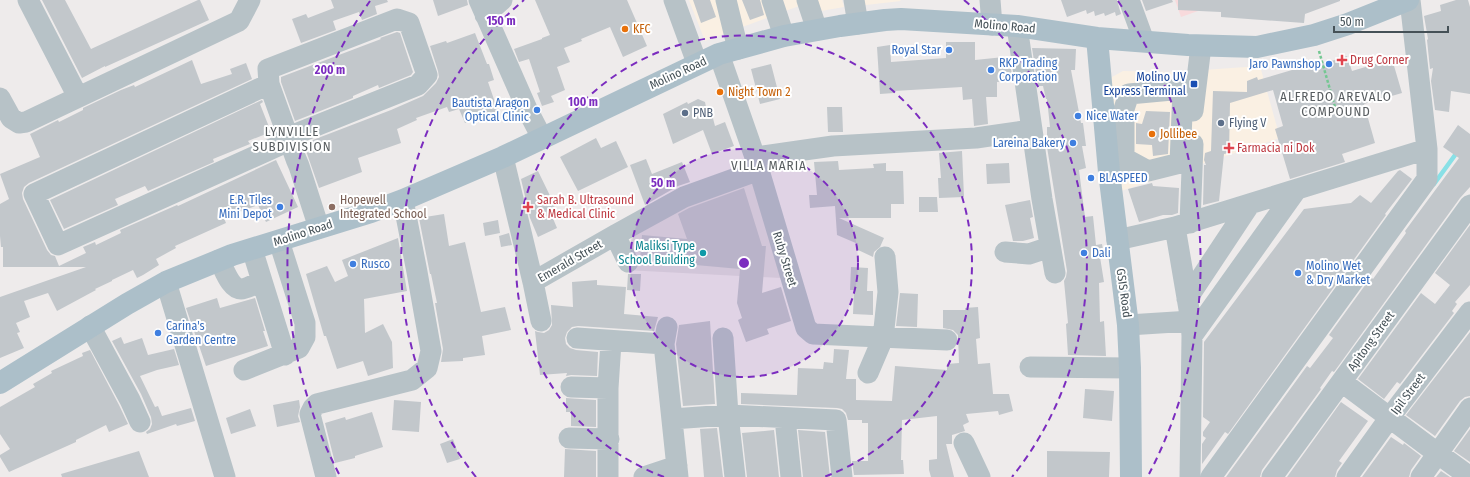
<svg xmlns="http://www.w3.org/2000/svg" width="1470" height="477" font-family="'Fira Sans Condensed',sans-serif">
<style>
.commercial{fill:#faf0e3}
.education{fill:#dfdcdd}
.medical{fill:#f8dadc}
.lines{fill:none;stroke-linecap:round;stroke-linejoin:round}
.stream{stroke:#89e0e6;stroke-width:4.5}
.building{fill:#c2c7cb}
.path{stroke:#74c792;stroke-width:2.5;stroke-dasharray:3 2;stroke-linecap:butt}
.minor{stroke:#b7c2c7;stroke-width:21}
.major{stroke:#acbfc9;stroke-width:22}
.ring{fill:none;stroke:#7b2cbf;stroke-width:2;stroke-dasharray:7 5}
.food-dot{fill:#e8710a;stroke:#fff;stroke-width:1.5}
.shop-dot{fill:#3f7fe0;stroke:#fff;stroke-width:1.5}
.health-dot{fill:#e0444e;stroke:#fff;stroke-width:1.5}
.transit-dot{fill:#1a4fb4;stroke:#fff;stroke-width:1.5}
.service-dot{fill:#5c6f8a;stroke:#fff;stroke-width:1.5}
.education-dot{fill:#8d6e63;stroke:#fff;stroke-width:1.5}
.culture-dot{fill:#0f9aa8;stroke:#fff;stroke-width:1.5}
.labels{text-anchor:middle;stroke-width:4;stroke-linejoin:round;paint-order:stroke}
.street-label{font-size:12px;fill:#455157;stroke:#fff}
.food-label{font-size:12px;fill:#c56008;stroke:#fff;text-anchor:start}
.shop-label{font-size:12px;fill:#366cbe;stroke:#fff;text-anchor:start}
.health-label{font-size:12px;fill:#be3a42;stroke:#fff;text-anchor:start}
.transit-label{font-size:12px;fill:#164399;stroke:#fff;text-anchor:end}
.service-label{font-size:12px;fill:#4e5e75;stroke:#fff;text-anchor:start}
.education-label{font-size:12px;fill:#785e54;stroke:#fff;text-anchor:start}
.culture-label{font-size:12px;fill:#0d838f;stroke:#fff;text-anchor:end}
.neighbourhood-label{font-size:13px;letter-spacing:1px;fill:#585d60;stroke:#fff}
.centre{fill:#7b2cbf;stroke:#fff;stroke-width:2}
.ring-label{font-size:12px;text-anchor:middle;font-weight:bold;fill:#7b2cbf;stroke:#fff;stroke-width:4;stroke-linejoin:round;paint-order:stroke}
</style>
<rect width="100%" height="100%" fill="#eeebeb"/>
<path class="commercial" d="M689,0h153l2,7 -40,7 -5,-8 -94,35z
M856,0h44l1,1 -44,5z
M1260,66l20,72 -165,55 -7,-104 4,-12 11,-6 52,1z"/>
<path class="education" d="M752,182l29,96 -156,-8 8,-40 51,-27z"/>
<path class="medical" d="M1175,0h19l4,11 -17,6z"/>
<g class="lines">
<path class="stream" d="M1434,184l24,-33"/>
</g>
<path class="building" d="M42,0h23l26,49 107,-49h2l9,20 -104,47v-1l-23,12z
M331,0h56l1,2 -13,4 2,8 -15,6 -3,-8 -26,9 3,9 -35,13 -9,-24 14,-5 2,4 26,-10z
M433,0h34l1,5 -30,11z
M535,0h92l20,46 -24,11 -13,-30 -29,12 1,2 -18,7 6,14 -13,5 8,23 -14,6 3,6 -12,4 -5,-13 3,-1 -11,-33 -10,3 -5,-13 28,-10v-1l8,-3z
M693,0h17l6,17 -15,6z
M742,0h18l4,15 -14,5z
M1061,0h56l4,14 -5,2 -1,-4 -10,4 -1,-3 -9,3 -1,-5 -7,3 -1,-4 -19,7z
M1142,0h30l1,2 -27,9z
M1178,0h162v1l-35,13 -1,9 -83,-6v-5l-43,-2z
M1456,0h12l2,7v87l-19,-3 -2,21 -14,-2 -4,-29 2,-13 -3,1 -3,-29 1,-1 -4,-23 17,-5 -1,-6z
M397,32l3,1 13,39 -2,3 -32,13 -1,-3 -25,11v2l-58,23 -14,-39v-5l100,-38 -1,-1z
M475,33l12,31h2l5,16 -6,2 10,29 -33,12 -6,-14 -10,3 -2,-5 -31,11 1,2 -20,9 4,14 -43,15 4,14 -43,16 -14,-40 2,-1 -2,-4 86,-33 32,-14 13,-13 3,-6 -1,-6 -8,-25 16,-5 1,2z
M946,42h29v18l29,-3v7h6l3,16 -16,2v15h-11l2,27 -14,2 -2,-27 -9,1 -1,-13 -68,4v2l-14,1 -3,-47 13,-2 1,17 55,-4z
M1032,48l44,1 -1,21h-4l10,53h2l3,23h-4l4,22 -7,2 6,47 8,-1 3,29 6,-1 2,12 -4,1 4,25 -5,1 1,39 4,-1 2,35 -38,-1 -2,-31 2,-1 -4,-42 2,-4 1,-6 -20,-124v-20h3l-3,-28h-1l-3,-13h-5z
M1347,56l5,15 40,-12 10,34 -38,11 11,39 -33,11 3,8 -55,17 -15,-50 8,-3 -10,-36 -43,13 -1,50 -5,1 -5,47 -16,4 1,-40h2l-2,-5 1,-7 6,-2 2,-60 34,1v-11l10,-4 1,3 34,-10 -1,-2 27,-7 1,4z
M192,60l9,24 31,-10 -2,-5 16,-6 6,16 -223,104 -5,4 -2,6 1,6 24,51 4,5 4,1 4,10 27,-13 -3,-6 12,-5 1,3 25,-12 -1,-3 57,-25 1,1 98,-46 22,47 -32,15 -8,-17 -34,13 2,5 -51,23 1,2 -20,11 3,6 -16,10 -6,3 -4,-8 -21,10v1l-17,8 1,1 -39,21 -9,-18 -24,8 6,16 -14,6 4,9 -3,1 7,15 -24,10v-61l86,-30h-83v-20h-2l-1,-11v-32l9,-5 -9,-25 40,-17 -10,-23 28,-14 1,2 24,-12v-2l38,-18 13,-5 1,2z
M771,64l9,35 -20,5 -9,-35z
M698,99l7,3 1,5h4l5,19 10,-4 9,24 -22,8 -9,-24 -30,14 -10,-30 24,-12 1,2z
M262,100l1,2 -3,2 11,28 -23,9 2,3 -37,15 1,3 -66,29 -3,-5 -30,13 3,6 -54,24 -14,-29z
M827,107h15l1,25h-15z
M1146,111l24,1 -2,42 -15,2 -1,-11 -16,-1v-21l6,1z
M1458,125l12,9v53l-10,11 -126,174 -2,-1 -12,17 1,1 -59,81 -2,7h-34l81,-111 3,2 23,-30 -4,-3 42,-58 2,2 33,-46 -1,-2 54,-73 -16,-11z
M596,138l5,10 15,-7 12,26 -50,24 -18,-34z
M962,151l2,46 -25,1 -1,-20h3l-2,-25z
M646,159l6,15 30,-12 8,20 3,-1 -15,5 -33,19 -15,-40z
M838,161l1,9 35,-2 -1,-4 13,-1v8h17l1,33h-13v14h-52l45,20 -4,9 -6,5 -1,5 -17,-8 2,-5 -21,-9 -2,-29 -25,2 -1,-13h8l-3,-33z
M1009,163l1,20 -23,1 -1,-20z
M1400,170l12,9 -27,35 1,1 -158,219 -3,-2 -23,32v-20l4,-6 -3,-2v-4l7,-10 -7,-5 1,-75 100,-133 47,-6 9,-8 11,8 27,-32z
M538,171l17,35 -6,3 8,19 -19,9 -8,-19 -9,-39z
M1152,183l1,3 26,2 -1,25 -6,2h-9l-24,7 -11,-33z
M744,188l18,58h4l-4,47 19,-6 10,34 -24,8 2,5 -23,8 -8,-22 4,-2 -5,-15 3,-34 -100,-9 2,-25 45,4 -9,-25 11,-6z
M919,197h18l1,15h-19z
M1030,200l3,17 -3,1 4,20 -11,3h-10l-8,-36z
M444,214l5,32 16,-4 16,70 24,-5 6,23 -29,6 3,19 -22,3v3l-22,1 2,-13 -8,-46h2l-6,-29h-1l-11,-56z
M498,220l2,13 -15,3 -2,-13z
M1470,225v60l-15,17 2,2 -5,7 2,2 -54,71 -3,-2 -13,17 -26,-20 63,-86 14,11 15,-19 -15,-12z
M509,233l3,12 -11,2 -2,-11z
M398,238l9,53 -43,8 1,34 18,-9 9,18 1,26 -25,8 -5,-15 -26,8 -11,-33h-2l-18,-62 21,-8 8,16 13,-6 -6,-16z
M851,267l17,1 -1,23h6v24l-20,-1 1,-24h-4z
M628,274h13l-1,17 -13,-1z
M597,280v5l29,2 -2,27 34,3 -4,14 -76,-5 -6,1 -5,5 -2,6 1,6 4,4 6,2 22,2 -1,24 -26,-1 -5,1 1,-3 -27,2 -5,-44 3,1 6,1 5,-3 3,-5 -1,-20 22,2 -1,-25z
M900,293l18,1 -1,33 -21,-1z
M217,298l3,10 35,-10 10,33h-2l5,15 -62,20 -20,-58z
M978,307l2,31 -4,1 2,25 12,-1 3,31h16l4,17 -14,4 -1,-4 -32,3 3,8 -6,3 2,6 -13,4v9h-6l8,33h-23l-2,-7v-10l8,-1v-43l-35,4 -1,40h2l1,14 -50,1 -2,-14h16v-38h-6v-3h-14l-2,-7 -4,-4 -5,-1 -96,-4v-11l56,2 1,-27 25,1 1,-7 9,1 1,-14 15,1 -3,29h10v21l36,1 3,-35 52,4v-6l12,-1 -1,-28 -5,-5 -10,-2v-18h22v-2z
M710,321l5,83 -32,2 -7,-62 3,-19z
M1470,332v64l-5,1 -5,4 -25,35 -29,-21z
M121,337l3,7 18,-6 6,17 26,-6 5,16 -22,5 -17,6 15,31 3,-1 4,10 29,-8 4,13 -18,5 -1,-2 -29,10 -1,-2 4,-3 2,-5 -1,-7 -10,-23 -29,-53z
M90,350l29,55 9,19 -19,8 -3,-7 -30,15v2l-67,30 -9,-15v-2l10,-6 -10,-15v-27l35,-20 -2,-3 19,-11 -1,-2 32,-15 -1,-3z
M1085,389l29,2 -2,30 -29,-3z
M566,398l30,2v27l-25,-1v-14h-5z
M299,400l1,7 -2,9 2,6 -23,5 -4,-22z
M394,400l27,2 -2,30 -27,-2z
M1341,402l27,19 -29,40 3,2 -5,7 -2,7h-48z
M250,409l6,17 -25,8 -5,-16z
M372,412l11,35 -28,9v2l-20,5 -10,-40 20,-6 1,3z
M717,428l6,49h-19l-4,-48z
M1470,429v33l-16,-11z
M774,430l5,47h-32l-5,-44z
M798,430l27,2 5,45h-27z
M1391,437l12,8 1,-2 17,13 -10,14 -2,7h-47z
M453,439l7,20 -13,4 -7,-19z
M565,449l31,2v26h-32z
M139,451l10,26h-87l-1,-3z
M1047,451l63,1 -1,25h-62z
M1441,471l9,6h-14z"/>
<g class="lines">
<path class="path" d="M1319,51l16,56"/>
<path class="minor" d="M28,0l50,97
M479,0l48,109 15,29
M674,0l23,63
M726,0l12,49
M772,0l12,36
M807,0l10,30
M854,0l4,24
M990,0l2,25
M1129,0l15,41
M485,15l17,-15
M1017,26l25,173 13,74
M719,54l36,103 51,171 7,6 134,6
M269,84l-235,110 24,51 231,-104
M0,98l11,20 8,5 7,-1 213,-101 11,-21
M1193,111l8,-65
M288,137l130,-52 9,-10 -18,-52 -12,-4 -129,50 1,15 27,75 3,7 20,62
M503,157l30,125 8,39
M755,157l78,-11 143,-8 55,-8
M1109,172l15,-14v-49l5,-15 54,-5 -3,74 -32,8 -24,-13
M1190,223l3,-79
M1175,227l16,94 1,15 -2,141
M615,235l13,27
M1117,240l58,-13 252,-78
M252,249l33,106
M1005,252l24,2 21,-7
M219,260c5,8 11,29 22,29 7,0 15,-6 21,-8
M166,282l59,195
M533,282l82,-47 69,-38 75,-27
M1187,299l63,-95
M1128,325l63,-4
M90,326l40,74 10,22
M667,327l-3,17 14,133
M1192,336l105,-147
M577,338l87,6
M723,338l5,77 7,62
M1030,367l100,1
M244,370l55,-22 6,-11v-14l-26,-82
M868,373l15,-35 5,-46 -3,-35
M1342,382l95,71 33,24
M571,387l37,1
M785,418l6,59
M672,419l56,-4 108,5 6,57
M569,438l40,1
M964,443l16,34
M326,477l-16,-63 3,-6 4,-4 95,-24 15,-12 4,-17 -14,-79 -14,-72
M608,477v-89l3,-46
M644,477l33,-11
M1211,477l216,-298v-30l-17,-149
M1272,477l198,-272
M1347,477l43,-60 80,-105
M1421,477l49,-69"/>
<path class="major" d="M1097,38l12,134 19,153 2,43 1,109
M0,383l127,-79 39,-22 66,-27 139,-43 32,-12 100,-43 216,-103 65,-18 56,-10 45,-6 16,-1 116,7 80,12 91,7 69,2 57,-12 34,-11 60,-24"/>
</g>
<circle cx="744" cy="263" r="114" fill="#7b2cbf" fill-opacity=".12"/>
<g class="ring">
<circle cx="744" cy="263" r="114"/>
<path d="M664 477A228 228 0 1 1 824 477"/>
<path d="M476 477A343 343 0 0 1 524 0M964 0A343 343 0 0 1 1012 477"/>
<path d="M339 474A457 457 0 0 1 370 1M1118 1A457 457 0 0 1 1149 474"/>
</g>
<g class="food-dot">
<circle cx="625" cy="29" r="4"/>
<circle cx="720" cy="92" r="4"/>
<circle cx="1152" cy="134" r="4"/>
</g>
<g class="shop-dot">
<circle cx="949" cy="50" r="4"/>
<circle cx="1329" cy="64" r="4"/>
<circle cx="991" cy="70" r="4"/>
<circle cx="537" cy="110" r="4"/>
<circle cx="1078" cy="116" r="4"/>
<circle cx="1073" cy="143" r="4"/>
<circle cx="1091" cy="178" r="4"/>
<circle cx="280" cy="207" r="4"/>
<circle cx="1084" cy="253" r="4"/>
<circle cx="353" cy="264" r="4"/>
<circle cx="1298" cy="273" r="4"/>
<circle cx="158" cy="333" r="4"/>
</g>
<g class="health-dot">
<path d="M1340 54h4v4h4v4h-4v4h-4v-4h-4v-4h4z"/>
<path d="M1227 142h4v4h4v4h-4v4h-4v-4h-4v-4h4z"/>
<path d="M526 201h4v4h4v4h-4v4h-4v-4h-4v-4h4z"/>
</g>
<rect class="transit-dot" x="1190" y="80" width="8" height="8" rx="2"/>
<g class="service-dot">
<circle cx="685" cy="113" r="4"/>
<circle cx="1221" cy="123" r="4"/>
</g>
<circle class="education-dot" cx="332" cy="207" r="4"/>
<circle class="culture-dot" cx="703" cy="253" r="4"/>
<g class="labels">
<g class="street-label">
<text transform="translate(1005 26) rotate(5)" y="4">Molino Road</text>
<text transform="translate(678 73) rotate(-25)" y="4">Molino Road</text>
<text transform="translate(303 233) rotate(-18)" y="4">Molino Road</text>
<text transform="translate(785 259) rotate(73)" y="4">Ruby Street</text>
<text transform="translate(570 261) rotate(-30)" y="4">Emerald Street</text>
<text transform="translate(1124 293) rotate(82)" y="4">GSIS Road</text>
<text transform="translate(1371 341) rotate(-54)" y="4">Apitong Street</text>
<text transform="translate(1408 394) rotate(-53)" y="4">Ipil Street</text>
</g>
<g class="food-label">
<text x="633" y="33">KFC</text>
<text x="728" y="96">Night Town 2</text>
<text x="1160" y="138">Jollibee</text>
</g>
<g class="shop-label">
<text x="941" y="54" text-anchor="end">Royal Star</text>
<text x="999" y="67">RKP Trading<tspan x="999" dy="14">Corporation</tspan></text>
<text x="1321" y="68" text-anchor="end">Jaro Pawnshop</text>
<text x="529" y="107" text-anchor="end">Bautista Aragon<tspan x="529" dy="14">Optical Clinic</tspan></text>
<text x="1086" y="120">Nice Water</text>
<text x="1065" y="147" text-anchor="end">Lareina Bakery</text>
<text x="1099" y="182">BLASPEED</text>
<text x="272" y="204" text-anchor="end">E.R. Tiles<tspan x="272" dy="14">Mini Depot</tspan></text>
<text x="1092" y="257">Dali</text>
<text x="361" y="268">Rusco</text>
<text x="1306" y="270">Molino Wet<tspan x="1306" dy="14">&amp; Dry Market</tspan></text>
<text x="166" y="330">Carina's<tspan x="166" dy="14">Garden Centre</tspan></text>
</g>
<g class="health-label">
<text x="1350" y="64">Drug Corner</text>
<text x="1237" y="152">Farmacia ni Dok</text>
<text x="537" y="204">Sarah B. Ultrasound<tspan x="537" dy="14">&amp; Medical Clinic</tspan></text>
</g>
<g class="transit-label">
<text x="1186" y="81">Molino UV<tspan x="1186" dy="14">Express Terminal</tspan></text>
</g>
<g class="service-label">
<text x="693" y="117">PNB</text>
<text x="1229" y="127">Flying V</text>
</g>
<g class="education-label">
<text x="340" y="204">Hopewell<tspan x="340" dy="14">Integrated School</tspan></text>
</g>
<g class="culture-label">
<text x="695" y="250">Maliksi Type<tspan x="695" dy="14">School Building</tspan></text>
</g>
<g class="neighbourhood-label">
<text x="1336" y="101">ALFREDO AREVALO<tspan x="1336" dy="15">COMPOUND</tspan></text>
<text x="292" y="136">LYNVILLE<tspan x="292" dy="15">SUBDIVISION</tspan></text>
<text x="769" y="170">VILLA MARIA</text>
</g>
</g>
<circle cx="744" cy="263" r="6" class="centre"/>
<g class="ring-label">
<text x="501" y="25">150 m</text>
<text x="330" y="74">200 m</text>
<text x="583" y="106">100 m</text>
<text x="663" y="187">50 m</text>
</g>
<path d="M1334 26v6h114v-6" fill="none" stroke="#455157" stroke-width="2"/>
<text x="1340" y="26" font-size="12" fill="#455157" stroke="#ffffff" stroke-width="3" paint-order="stroke">50 m</text>
</svg>
